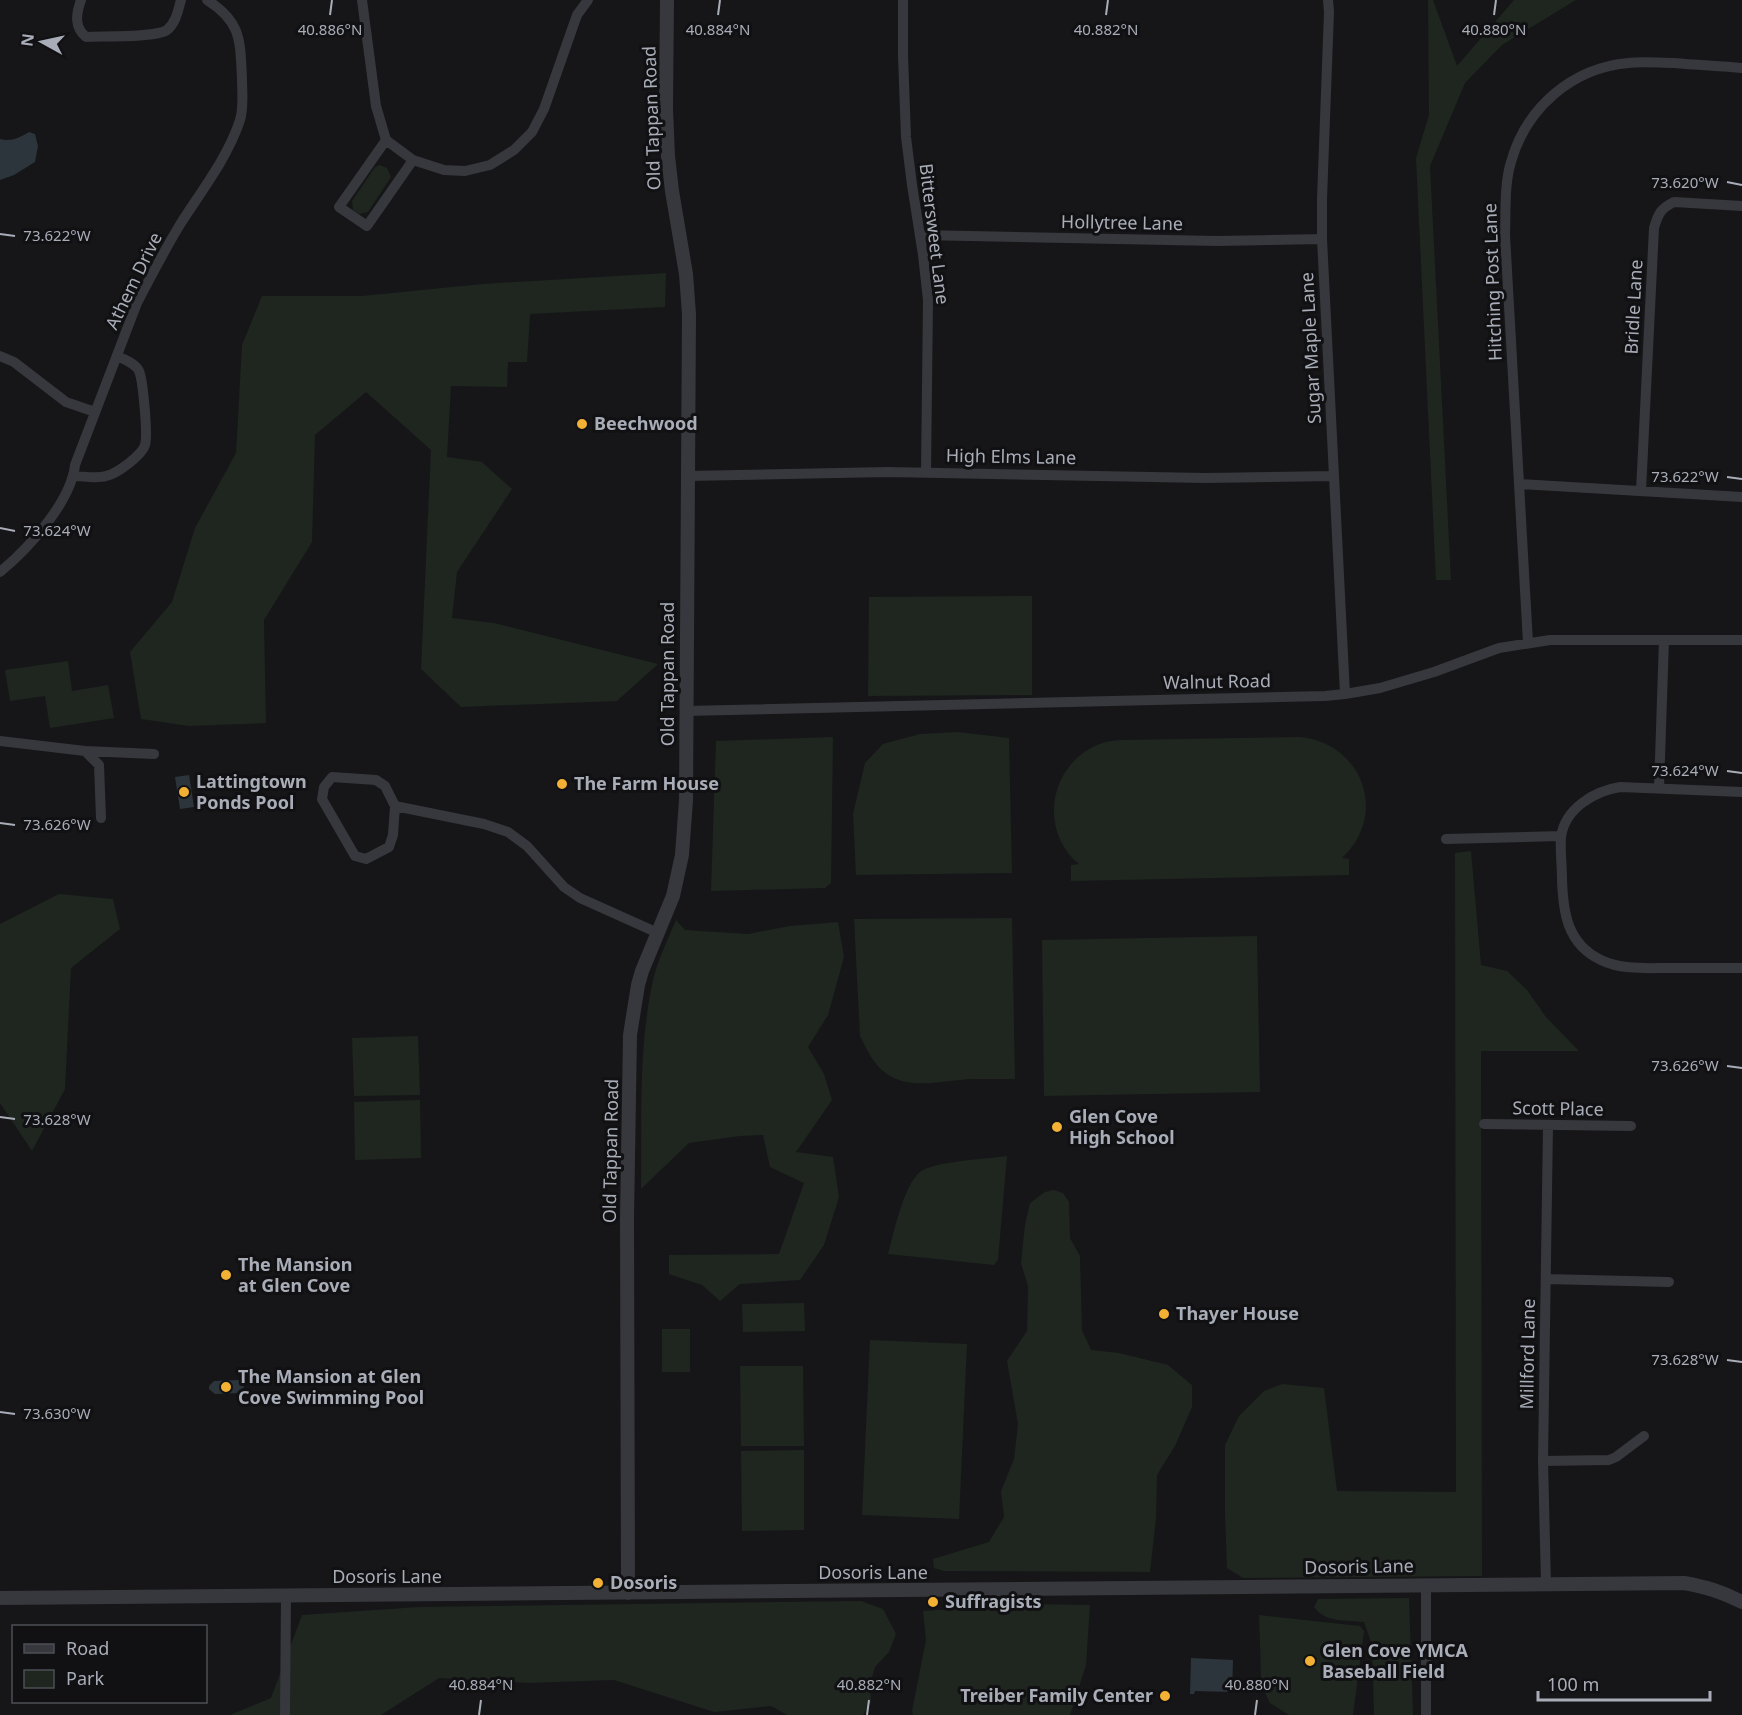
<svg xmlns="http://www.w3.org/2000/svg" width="1742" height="1715" font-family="'Noto Sans',sans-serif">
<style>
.green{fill:#1e261f}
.water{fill:#2c353c}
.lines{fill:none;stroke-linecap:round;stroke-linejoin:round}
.minor{stroke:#37383d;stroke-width:10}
.tertiary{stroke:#37383d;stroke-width:14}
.ticks{fill:none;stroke:#a8adb8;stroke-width:2}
.poi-dot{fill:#f2b134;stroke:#111113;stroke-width:2}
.labels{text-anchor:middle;stroke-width:6;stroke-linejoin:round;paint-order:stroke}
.street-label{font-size:18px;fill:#a8adb8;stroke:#111113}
.poi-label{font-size:18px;font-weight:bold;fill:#a8adb8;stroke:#111113;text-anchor:start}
.ticks-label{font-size:15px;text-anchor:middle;fill:#a8adb8;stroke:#111113;stroke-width:6;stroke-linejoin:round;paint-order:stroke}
</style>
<rect width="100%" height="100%" fill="#161618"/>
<path class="green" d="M1428,0h5l24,66 57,-66h62l-74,45 -37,38 -35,83 21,414h-15l-20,-422 13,-43z
M380,165l7,3 4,9 -23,35 -9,2 -6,-4 -1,-9 23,-34z
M666,273l-1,34 -135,7 -3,48h-19l-1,25 -56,-1 -4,71 35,5 30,27 -55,83 -5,46 42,5 164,41 -41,37 -156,6 -40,-38 10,-219 -65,-58 -51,43 -3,107 -48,78 2,103 -77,3 -48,-7 -11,-67 42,-50 23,-74 41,-75 6,-108 20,-49h100l120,-12z
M1032,596v99l-164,1 1,-99z
M68,661l4,30 36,-6 6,33 -64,10 -5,-32 -35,5 -5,-31z
M958,732l51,6 3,135 -156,2 -3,-61 12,-51 18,-19 37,-10z
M833,737l-2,146 -6,5 -114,3 5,-150z
M1297,737c64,3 93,77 45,121l7,1v16l-278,6v-16l8,-1c-39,-32 -31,-94 14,-117 9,-5 18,-6 27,-7z
M1471,851l10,114 26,6 20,19 19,27 33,34h-98l1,525 -239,2 -16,-10 -2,-55v-68l14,-29 25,-25 18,-7 42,4 13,103 119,1 -1,-639z
M59,894l54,5 7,30 -49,39 -6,121 -33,62 -32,-48v-179z
M1012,918l3,161c-14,0 -28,0 -42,0 -29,1 -66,13 -90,-8 -10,-8 -17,-23 -23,-35l-6,-117z
M676,920l9,10 63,4 42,-8 48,-4 6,35 -16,58 -20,32 16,27 8,26 -36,52 37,5 6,40 -15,48 -24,35 -60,4 -20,17 -18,-16 -33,-11v-19l110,-1 25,-71 -34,-16 -7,-32 -23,1 -51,7 -48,46c1,-69 -3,-141 12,-209 5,-20 15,-41 23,-60z
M1257,936l3,156 -216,4 -2,-156z
M418,1036l2,59 -66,1 -2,-58z
M420,1100l1,58 -66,2 -1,-58z
M1007,1156l-9,104 -4,5 -106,-11c6,-21 15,-68 32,-82 14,-11 67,-13 87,-16z
M1054,1190l9,3 6,9 1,36 10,18 2,74 9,20 28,3 49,12 24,20v22l-17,39 -18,29 -1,43 -6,54 -206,-1 -10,-3 -1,-9 56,-17 15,-25 -3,-26 13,-32 4,-35 -11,-63 20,-30 1,-45 -7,-23 4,-38 5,-22 15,-11z
M804,1303l1,28 -62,1 -1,-28z
M662,1329h28v43h-28z
M870,1340l97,4 -8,175 -97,-4z
M740,1366h63l1,80h-63z
M804,1450v80l-62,1 -1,-80z
M1409,1598l4,117h-39l-2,-70 -8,-23c-19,-2 -38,1 -50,-15l4,-8z
M861,1601l22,8 13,25 -7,18 -14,15 -5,17 1,18 -8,13h-76l-16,-9 -57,6 -100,-32 -85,3 -90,-5 -58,37h-151l41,-17 31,-83 117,-8z
M1024,1604l66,1 -4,60 -16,50h-157l-1,-4 14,-71 -3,-29z
M1259,1615l101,11 4,5 -11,84h-64l-19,-12 -5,-10 -4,-16z"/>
<path class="water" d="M29,132l6,2 3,12 -3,16 -21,13 -14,5v-41c11,3 19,-1 29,-7z
M189,775l5,32 -14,2 -5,-32z
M239,1380l5,7 -5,6 -24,1 -6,-5v-3l5,-5z
M1191,1658l42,2 -1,32 -37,-1 -1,3h-4z"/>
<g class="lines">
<path class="minor" d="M81,0c-5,14 -7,27 5,37 17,-1 69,1 81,-7 9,-7 11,-20 14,-30
M362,0l14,106 10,34 27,20 31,10 21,1 25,-6 24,-15 18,-18 12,-23 33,-94 11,-15
M903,0v56l3,81 6,48 11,70 5,45 -2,172
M1328,0l1,12 -7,187v40l23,455
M386,140l-47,67 28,19 46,-66
M920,235l297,6 105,-2
M0,356l14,6 52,40 29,10
M74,476c9,0 23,3 32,0 11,-2 36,-21 39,-31 3,-10 -2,-65 -6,-74 -4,-8 -14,-11 -22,-15
M687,476l201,-4 317,6 129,-2
M1519,484l223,13
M1641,491l13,-263c4,-14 7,-20 20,-26l68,4
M0,572c28,-23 71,-70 75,-107l62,-162c14,-27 28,-54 44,-80 21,-33 47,-66 59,-103 4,-13 2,-28 2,-41 -2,-38 0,-57 -35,-79
M1528,643l-23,-408c1,-24 -1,-50 6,-73 15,-54 61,-94 117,-99 15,-2 31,0 46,0 22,2 45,3 68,5
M685,711l640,-15 20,-2 35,-6 54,-16 65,-24 51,-8h192
M0,741l85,10 14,14 2,53
M85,751l69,3
M1659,788l5,-148
M1742,792l-122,-5c-25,4 -55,21 -59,50 -1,13 1,28 1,42 1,33 5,65 39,81 20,10 45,8 68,8 24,0 49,0 73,0
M395,806l-2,29 -4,12 -23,12 -11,-3 -33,-57 2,-12 8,-10 44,3 9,6 10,20 89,18 24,8 19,14 37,41 16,11 78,35
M1446,839l115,-3
M1484,1124l147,2
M1546,1279l123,3
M1543,1461l66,-1 7,-3 28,-21
M1546,1584l-3,-123 5,-336
M1426,1585v130
M285,1715l1,-119"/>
<path class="tertiary" d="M628,1593l-1,-374 3,-184 8,-50 4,-14 31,-75 9,-41 4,-55 3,-486 -3,-40 -14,-83 -4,-35 -2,-47 1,-109
M0,1598l1684,-15c23,4 38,9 58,19"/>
</g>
<path class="ticks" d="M330,15l2,-15M718,15l2,-15M1106,15l2,-15M1494,15l2,-15M1727,182l15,3M0,234l15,2M1727,477l15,2M0,528l15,3M1727,771l15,2M0,823l15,2M1727,1066l15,2M0,1117l15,2M1727,1360l15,2M0,1412l15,2M479,1715l2,-15M867,1715l2,-15M1255,1715l2,-15"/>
<g class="poi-dot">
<circle cx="582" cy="424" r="6"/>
<circle cx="562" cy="784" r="6"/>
<circle cx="184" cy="792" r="6"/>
<circle cx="1057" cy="1127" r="6"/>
<circle cx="226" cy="1275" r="6"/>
<circle cx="1164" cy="1314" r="6"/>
<circle cx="226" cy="1387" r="6"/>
<circle cx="598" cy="1583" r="6"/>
<circle cx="933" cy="1602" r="6"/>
<circle cx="1310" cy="1661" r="6"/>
<circle cx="1165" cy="1696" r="6"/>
</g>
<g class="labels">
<g class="street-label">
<text transform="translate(652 118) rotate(-92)" y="6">Old Tappan Road</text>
<text transform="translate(1122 223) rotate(1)" y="6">Hollytree Lane</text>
<text transform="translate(934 234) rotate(83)" y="6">Bittersweet Lane</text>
<text transform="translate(134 281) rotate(-64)" y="6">Athem Drive</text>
<text transform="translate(1493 282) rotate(-92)" y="6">Hitching Post Lane</text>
<text transform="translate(1634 307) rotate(-87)" y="6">Bridle Lane</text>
<text transform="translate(1311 348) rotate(-93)" y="6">Sugar Maple Lane</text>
<text transform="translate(1011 457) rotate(1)" y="6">High Elms Lane</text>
<text transform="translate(668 674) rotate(-90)" y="6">Old Tappan Road</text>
<text transform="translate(1217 682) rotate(-1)" y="6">Walnut Road</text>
<text transform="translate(1558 1109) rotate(1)" y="6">Scott Place</text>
<text transform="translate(611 1151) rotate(-89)" y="6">Old Tappan Road</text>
<text transform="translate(1528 1354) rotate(-89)" y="6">Millford Lane</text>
<text transform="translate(1359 1567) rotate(-1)" y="6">Dosoris Lane</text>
<text x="873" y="1579">Dosoris Lane</text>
<text x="387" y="1583">Dosoris Lane</text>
</g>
<g class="poi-label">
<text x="594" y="430">Beechwood</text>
<text x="196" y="788">Lattingtown<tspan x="196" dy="21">Ponds Pool</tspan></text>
<text x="574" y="790">The Farm House</text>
<text x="1069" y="1123">Glen Cove<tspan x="1069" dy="21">High School</tspan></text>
<text x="238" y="1271">The Mansion<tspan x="238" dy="21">at Glen Cove</tspan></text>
<text x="1176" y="1320">Thayer House</text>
<text x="238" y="1383">The Mansion at Glen<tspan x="238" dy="21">Cove Swimming Pool</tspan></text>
<text x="610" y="1589">Dosoris</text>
<text x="945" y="1608">Suffragists</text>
<text x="1322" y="1657">Glen Cove YMCA<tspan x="1322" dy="21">Baseball Field</tspan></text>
<text x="1153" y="1702" text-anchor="end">Treiber Family Center</text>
</g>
</g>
<g class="ticks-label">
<text x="330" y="35">40.886°N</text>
<text x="718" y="35">40.884°N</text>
<text x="1106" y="35">40.882°N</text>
<text x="1494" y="35">40.880°N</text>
<text x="1685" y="188">73.620°W</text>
<text x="57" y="241">73.622°W</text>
<text x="1685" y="482">73.622°W</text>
<text x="57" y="536">73.624°W</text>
<text x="1685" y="776">73.624°W</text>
<text x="57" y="830">73.626°W</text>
<text x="1685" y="1071">73.626°W</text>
<text x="57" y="1125">73.628°W</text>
<text x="1685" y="1365">73.628°W</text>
<text x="57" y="1419">73.630°W</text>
<text x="481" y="1690">40.884°N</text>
<text x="869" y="1690">40.882°N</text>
<text x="1257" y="1690">40.880°N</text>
</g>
<rect x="12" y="1625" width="195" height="78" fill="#111113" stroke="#4d4f55" stroke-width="1.5"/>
<rect x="24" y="1644" width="30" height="9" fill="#37383d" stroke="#4d4f55" stroke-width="1.5"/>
<text x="66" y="1655" font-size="18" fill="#a8adb8">Road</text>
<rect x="24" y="1670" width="30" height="18" fill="#1e261f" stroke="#4d4f55" stroke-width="1.5"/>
<text x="66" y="1685" font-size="18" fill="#a8adb8">Park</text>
<g transform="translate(42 42) rotate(278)" stroke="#111113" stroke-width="4.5" paint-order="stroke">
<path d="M0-4.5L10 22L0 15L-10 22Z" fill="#a8adb8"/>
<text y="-9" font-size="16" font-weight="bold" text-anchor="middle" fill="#a8adb8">N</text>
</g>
<path d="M1538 1691v9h172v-9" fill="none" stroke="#a8adb8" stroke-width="3"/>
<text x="1547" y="1691" font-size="18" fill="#a8adb8" stroke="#111113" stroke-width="4.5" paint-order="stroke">100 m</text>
</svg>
